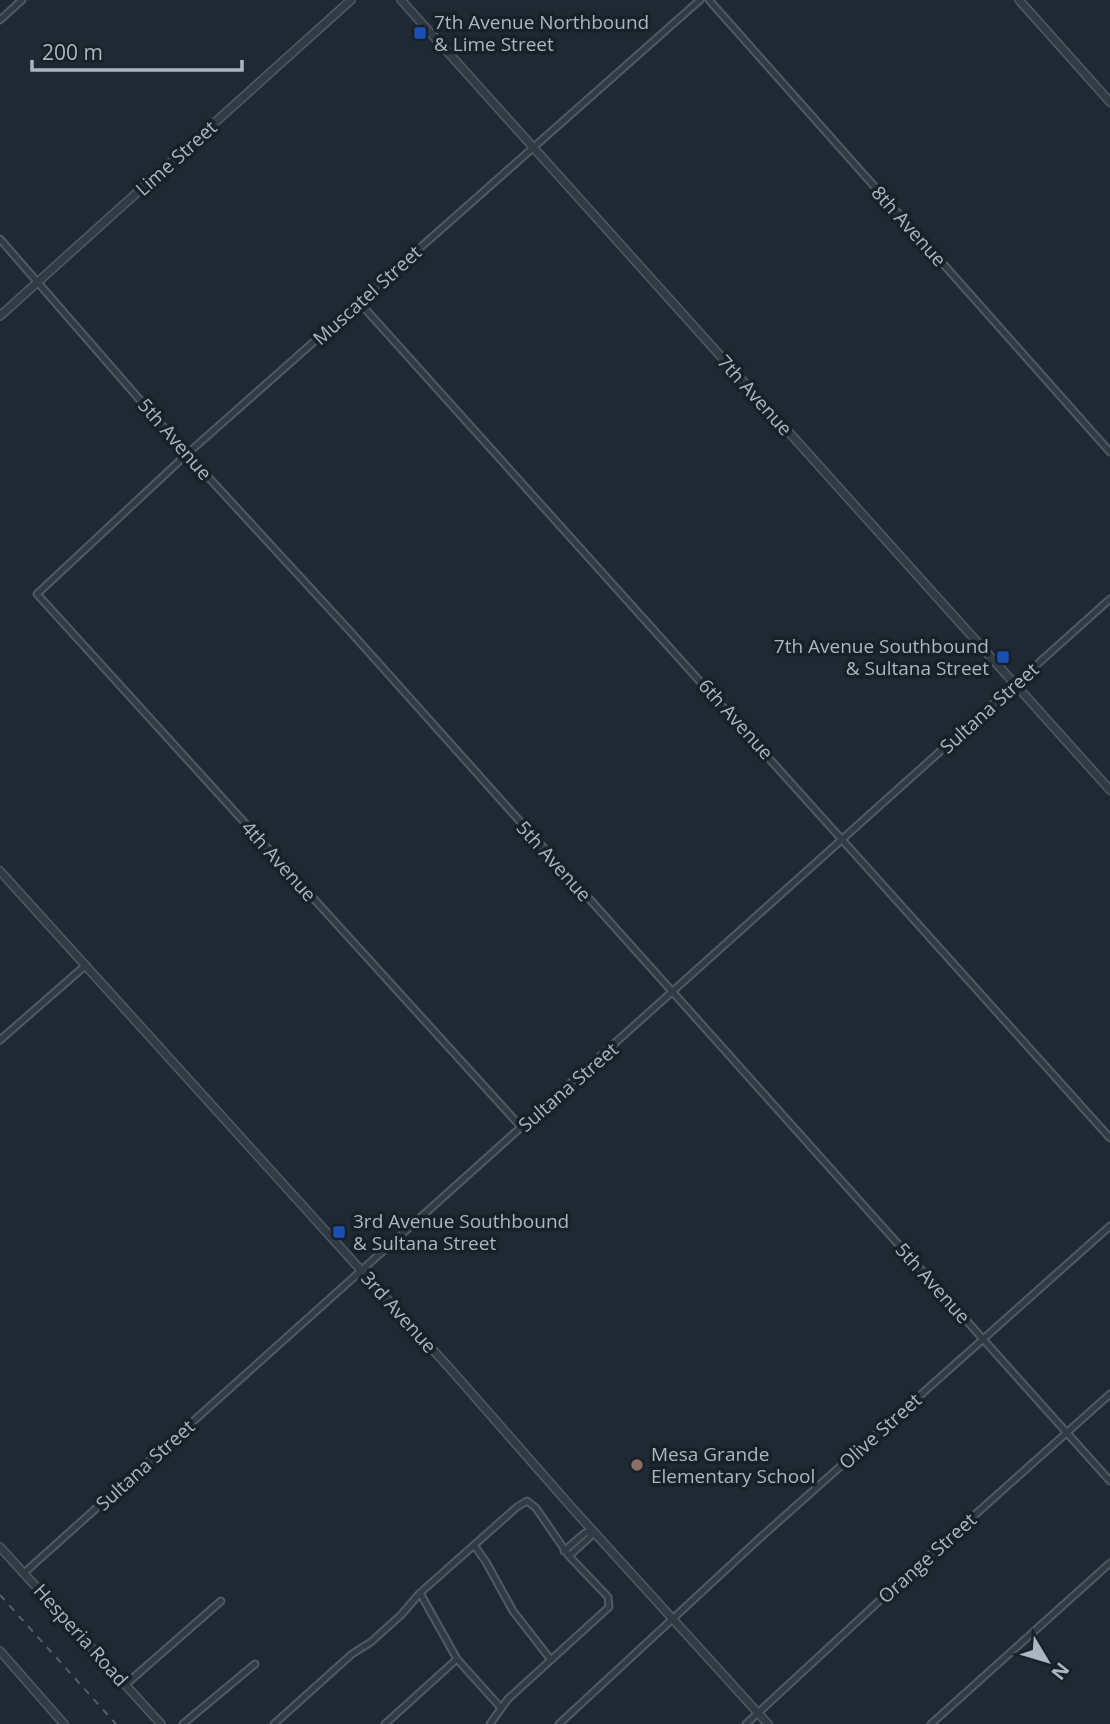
<svg xmlns="http://www.w3.org/2000/svg" width="1110" height="1724" font-family="'Open Sans',sans-serif">
<style>
.lines{fill:none;stroke-linecap:round;stroke-linejoin:round}
.minor-casing{stroke:#505964;stroke-width:9}
.tertiary-casing{stroke:#505964;stroke-width:10}
.minor{stroke:#323b45;stroke-width:5}
.tertiary{stroke:#323b45;stroke-width:7}
.rail{stroke:#545f6c;stroke-width:2;stroke-dasharray:7 7;stroke-linecap:butt}
.transit-dot{fill:#1a4fb4;stroke:#182029;stroke-width:2.5}
.education-dot{fill:#8d6e63;stroke:#182029;stroke-width:2.5}
.labels{text-anchor:middle;stroke-width:7;stroke-linejoin:round;paint-order:stroke}
.poi-label{font-size:19px;fill:#acb6c3;stroke:#182029;text-anchor:start}
.street-label{font-size:19px;fill:#acb6c3;stroke:#182029}
</style>
<rect width="100%" height="100%" fill="#1f2934"/>
<g class="lines">
<g class="minor-casing">
<path id="minor" d="M709,0l401,452
M0,20l22,-20
M0,239l187,215 161,175 762,852
M359,302l751,836
M0,1040l86,-75
M522,1128l-485,-534 150,-140 513,-454
M474,1545l12,17 27,49 38,49
M564,1551l21,-18 8,-2
M569,1556l21,-19 3,-6
M24,1573c362,-324 725,-647 1086,-974
M420,1593l37,66 44,49
M125,1685l96,-84
M183,1724l72,-60
M274,1724l78,-70 19,-12 30,-27 19,-22 97,-86 10,-6 9,7 33,48 39,41 1,10 -101,92 -18,25
M385,1724l72,-65
M559,1724l201,-186 350,-312
M746,1724l156,-144 208,-186
M931,1724l179,-161"/>
</g>
<g class="tertiary-casing">
<path id="tertiary" d="M401,0l709,790
M1019,0l91,102
M0,316l351,-316
M0,871l453,501 120,137 195,215
M0,1547l161,177
M0,1651l64,73"/>
</g>
<use href="#minor" class="minor"/>
<use href="#tertiary" class="tertiary"/>
<path class="rail" d="M0,1595l116,129"/>
</g>
<g class="transit-dot">
<rect x="413" y="26" width="14" height="14" rx="3.5"/>
<rect x="996" y="650" width="14" height="14" rx="3.5"/>
<rect x="332" y="1225" width="14" height="14" rx="3.5"/>
</g>
<circle class="education-dot" cx="637" cy="1465" r="7"/>
<g class="labels">
<g class="poi-label">
<text x="434" y="29">7th Avenue Northbound<tspan x="434" dy="22">&amp; Lime Street</tspan></text>
<text x="989" y="653" text-anchor="end">7th Avenue Southbound<tspan x="989" dy="22">&amp; Sultana Street</tspan></text>
<text x="353" y="1228">3rd Avenue Southbound<tspan x="353" dy="22">&amp; Sultana Street</tspan></text>
<text x="651" y="1461">Mesa Grande<tspan x="651" dy="22">Elementary School</tspan></text>
</g>
<g class="street-label">
<text transform="translate(176 158) rotate(-42)" y="7">Lime Street</text>
<text transform="translate(909 226) rotate(48)" y="7">8th Avenue</text>
<text transform="translate(367 295) rotate(-42)" y="7">Muscatel Street</text>
<text transform="translate(755 395) rotate(48)" y="7">7th Avenue</text>
<text transform="translate(175 439) rotate(49)" y="7">5th Avenue</text>
<text transform="translate(989 708) rotate(-42)" y="7">Sultana Street</text>
<text transform="translate(736 719) rotate(48)" y="7">6th Avenue</text>
<text transform="translate(279 861) rotate(48)" y="7">4th Avenue</text>
<text transform="translate(554 861) rotate(48)" y="7">5th Avenue</text>
<text transform="translate(568 1087) rotate(-41)" y="7">Sultana Street</text>
<text transform="translate(933 1283) rotate(48)" y="7">5th Avenue</text>
<text transform="translate(399 1312) rotate(48)" y="7">3rd Avenue</text>
<text transform="translate(880 1431) rotate(-42)" y="7">Olive Street</text>
<text transform="translate(145 1465) rotate(-42)" y="7">Sultana Street</text>
<text transform="translate(927 1558) rotate(-42)" y="7">Orange Street</text>
<text transform="translate(81 1635) rotate(48)" y="7">Hesperia Road</text>
</g>
</g>
<g transform="translate(1047 1661) rotate(128)" stroke="#182029" stroke-width="5" paint-order="stroke">
<path d="M0-5L12 26L0 18L-12 26Z" fill="#acb6c3"/>
<text y="-10" font-size="19" font-weight="bold" text-anchor="middle" fill="#acb6c3">N</text>
</g>
<path d="M32 60v10h210v-10" fill="none" stroke="#acb6c3" stroke-width="3.5"/>
<text x="42" y="60" font-size="21" fill="#acb6c3" stroke="#182029" stroke-width="5" paint-order="stroke">200 m</text>
</svg>
